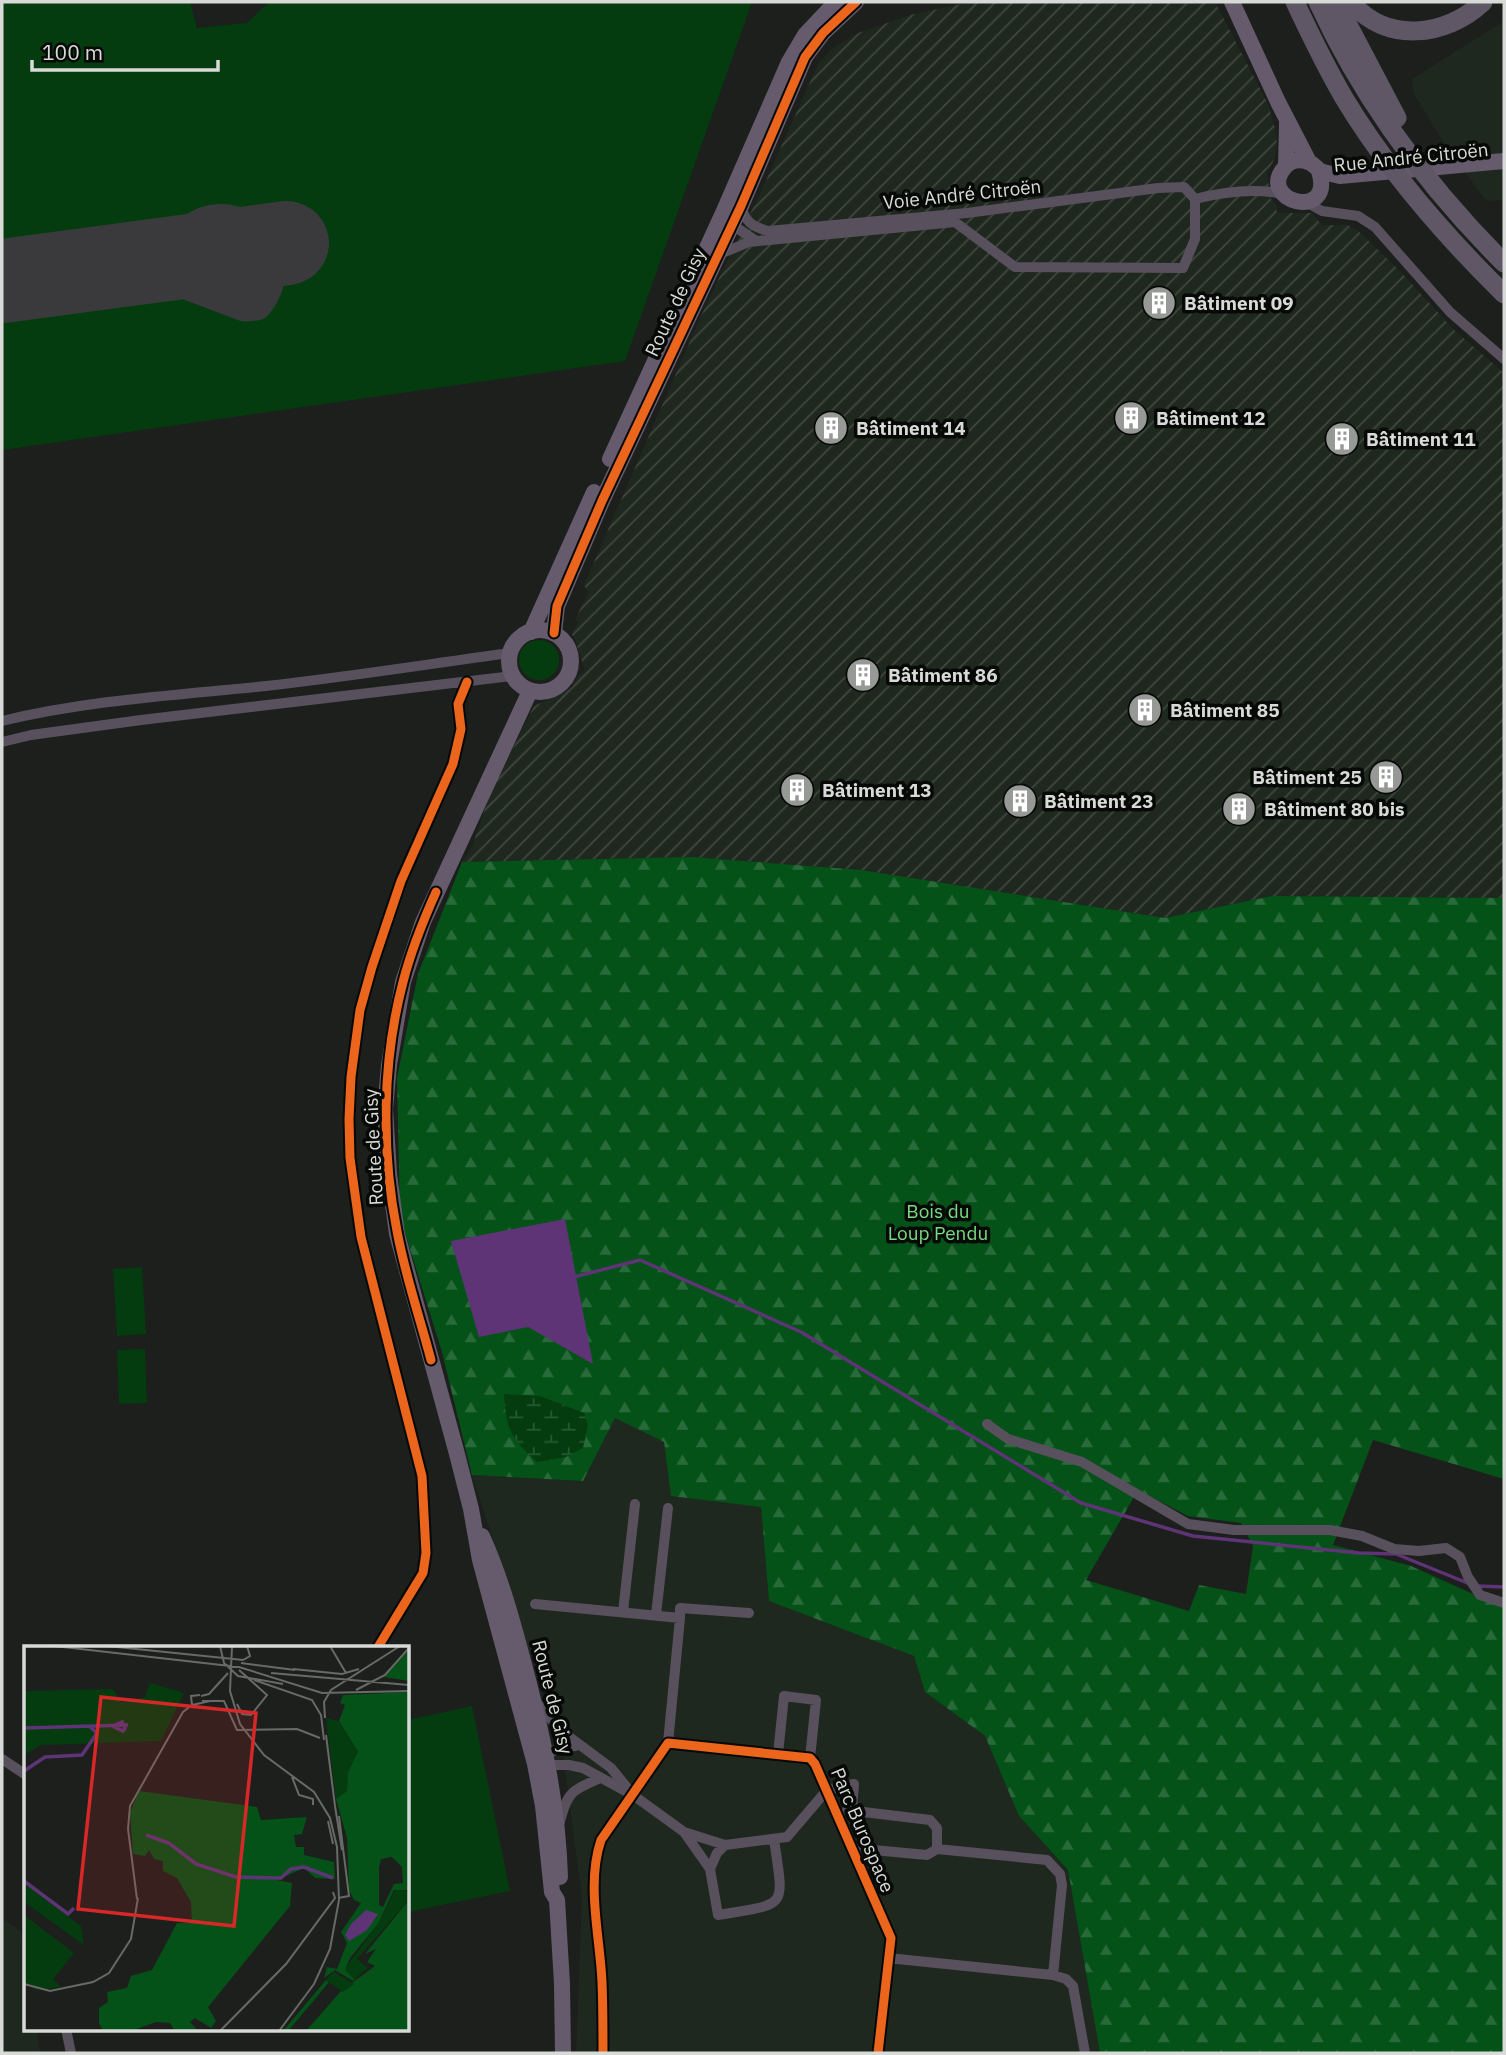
<svg xmlns="http://www.w3.org/2000/svg" width="1506" height="2055" font-family="'IBM Plex Sans',sans-serif">
<style>
.built{fill:#1f281f}
.industrial{fill:url(#industrial-furrows)}
.green{fill:#043c0f}
.forest{fill:url(#forest-firs);fill-rule:evenodd}
.wetland{fill:url(#wetland-marsh)}
.water{fill:#5e3477}
.lines{fill:none;stroke-linecap:round;stroke-linejoin:round}
.stream{stroke:#5e3477;stroke-width:3.5}
.taxiway{stroke:#3a3a3c;stroke-width:33}
.runway{stroke:#3a3a3c;stroke-width:84}
.street{stroke:#58505d;stroke-width:10}
.secondary{stroke:#655b6c;stroke-width:16}
.highway{stroke:#5f5666;stroke-width:19}
.cycleway-casing{stroke:#070907;stroke-width:13}
.cycleway{stroke:#eb651d;stroke-width:9}
.labels{text-anchor:middle;stroke-width:7;stroke-linejoin:round;paint-order:stroke}
.street-label{font-size:19px;fill:#d7dad7;stroke:#070907}
.poi-label{font-size:19px;font-weight:bold;fill:#d7dad7;stroke:#070907;text-anchor:start}
.park-label{font-size:19px;fill:#78db81;stroke:#070907}
.inset-river{fill:none;stroke:#5e3477;stroke-width:3.5}
.inset-road{fill:none;stroke:#676a67;stroke-width:2}
.view{fill:#d62828;fill-opacity:0.15;stroke:#d62828;stroke-width:3.5}
.inset-edge{fill:none;stroke:#d7dad7;stroke-width:3.5}
</style>
<defs>
<pattern id="industrial-furrows" width="10" height="10" patternUnits="userSpaceOnUse" patternTransform="scale(1.75)"><rect width="10" height="10" fill="#1f281f"/><path d="M-1 1l2-2M0 10L10 0M9 11l2-2" fill="none" stroke="#3f473f"/></pattern>
<pattern id="forest-firs" width="22" height="20" patternUnits="userSpaceOnUse" patternTransform="scale(1.75)"><rect width="22" height="20" fill="#045218"/><path d="M5 1l3.5 6h-7zM16 11l3.5 6h-7z" fill="#286a39"/></pattern>
<pattern id="wetland-marsh" width="20" height="14" patternUnits="userSpaceOnUse" patternTransform="scale(1.75)"><rect width="20" height="14" fill="#043c0f"/><path d="M1 5h8M5 5V1M11 12h8M15 12V8" fill="none" stroke="#285831"/></pattern>
</defs>
<rect width="100%" height="100%" fill="#1c1f1c"/>
<path class="built" d="M1504,21v179l-18,1 -44,-61 -28,-46 -2,-15z
M615,1418l49,24 7,54 90,11 8,94 145,55 11,36 60,44 34,80 49,54 32,183h-524l6,-155 -22,-167 -32,-84 -56,-172 111,6z
M2,1919l19,12 5,33v65h11l3,24h-38z"/>
<path class="industrial" d="M970,2h245l53,102 8,27 1,17 -4,14 -6,11 4,26 5,6 1,8h35l10,12h25l9,4 43,41 56,61 49,42v525l-232,-2 -107,22 -304,-48 -169,-13 -230,5 10,-15 18,-53 44,-88 29,-13 9,-6 6,-11 7,-5 -10,-33 -3,-3 6,-13 -3,-2 13,-28 -4,-7 117,-269 68,-142 49,-110 14,-15 26,-16 52,-18z"/>
<path class="green" d="M2,2h188l7,26 50,-5 22,-21h483l-127,359 -623,89z
M519 660a20 20 0 1 1 40 0a20 20 0 1 1-40 0Z
M142,1267l4,67 -29,2 -4,-67z
M145,1349l2,54 -28,1 -2,-54z
M472,1706l38,185 -102,21v-192z"/>
<path class="forest" d="M692,857l169,13 304,48 107,-22 232,2v581l-131,-39 -40,105 78,21 93,42v445h-404l-32,-183 -49,-54 -34,-80 -60,-44 -11,-36 -145,-55 -8,-94 -90,-11 -7,-54 -49,-24 -32,63 -111,-6 -30,-123 -42,-135 -3,-139 21,-104 44,-112zM1138,1490l50,26 53,7 12,23 -7,48 -47,-9 -10,26 -103,-31z"/>
<path class="wetland" d="M504,1394l36,2 44,17 4,12 -5,23 -17,9 -29,5c-26,-24 -31,-32 -33,-68z"/>
<path class="water" d="M565,1219l28,145 -65,-37 -49,10 -28,-96z"/>
<g class="lines">
<path class="stream" d="M574,1277l66,-17 161,72 280,171 112,33 166,17 37,1 74,30
M1477,1586l27,1"/>
<path class="taxiway" d="M134,263l111,42 11,-1c40,-50 -21,-109 -66,-72 -9,6 -13,17 -18,27"/>
<path class="runway" d="M2,281l285,-38"/>
<path class="street" d="M1306,202l16,9 36,5 17,11 75,85 54,47
M741,206c4,16 12,21 27,25l199,-18 191,-25 26,-1 11,12
M732,218l5,10 19,13
M720,254l29,-12 206,-20 60,45 168,1 12,-29v-40c28,-7 60,-11 88,-5
M2,721c86,-21 176,-26 264,-35 82,-9 163,-22 244,-33
M2,742l29,-7 110,-15 371,-44
M987,1424l21,15 74,23 106,62 46,6h96l32,6 32,13 25,2 27,-3 14,9 8,20 12,18 24,8
M535,1604l145,14 -12,125
M623,1612l12,-108
M656,1615l12,-107
M680,1618v-10l69,5
M378,1647l45,-74 3,-20 -4,-77 -61,-239 -11,-79 -1,-39 2,-42 9,-67 12,-43 29,-86 52,-117 8,-35 -3,-25 9,-22
M537,1703l23,27 51,38 18,22
M778,1754l6,-58 32,4 -6,58
M542,1758l13,-8 24,-5
M2,1759l24,16
M541,1765h28l14,3 50,27 51,37 41,13 62,-8 40,-47 27,-6 -2,26
M847,1810l83,10 7,8v21l110,11 13,14 2,11 -9,90
M559,1825c9,-33 10,-33 41,-47
M684,1832l26,37 8,46c71,-12 66,-5 56,-76
M852,1848l75,7 10,-6
M710,1869l7,-16 8,-8
M888,1958l165,17 13,4 7,7 12,67
M66,2029l5,24
M603,2053c0,-24 0,-47 -1,-71 -2,-46 -16,-98 -1,-142l67,-97 142,15 5,6 76,174 -13,115"/>
<path class="secondary" d="M1232,2l46,100 31,60
M1286,166l1,-43
M1319,171c16,52 -64,30 -34,-4 5,-6 12,-8 20,-6 7,1 9,5 14,9 5,3 14,4 21,6l164,-15
M610,459l113,-246 66,-151 16,-27 31,-33
M509 661a31 31 0 1 1 62 0a31 31 0 1 1-62 0Z
M531,632l63,-140
M554,633l3,-27 45,-105 139,-295 64,-149 18,-24 33,-31
M530,691l-107,231 -20,60 -14,83 -4,44 4,65 8,60 60,220 14,55 9,51 55,204 8,42 9,86 5,8 5,84 1,69
M482,1536c19,42 31,87 43,132 18,69 33,137 35,209"/>
<path class="highway" d="M1295,2c15,32 31,65 49,96 44,73 100,137 160,196
M1318,2c45,98 110,185 186,261
M1336,2l61,116
M1351,2c35,42 95,35 132,0"/>
<g class="cycleway-casing">
<path id="cycleway" d="M554,633l3,-27 45,-105 139,-295 64,-149 18,-24 33,-31
M431,1360c-11,-42 -26,-85 -34,-129 -16,-81 -15,-169 6,-249 8,-31 20,-61 33,-90
M378,1647l45,-74 3,-20 -4,-77 -61,-239 -11,-79 -1,-39 2,-42 9,-67 12,-43 29,-86 52,-117 8,-35 -3,-25 9,-22
M603,2053c0,-24 0,-47 -1,-71 -2,-46 -16,-98 -1,-142l67,-97 142,15 5,6 76,174 -13,115"/>
</g>
<use href="#cycleway" class="cycleway"/>
</g>
<defs>
<g id="building-disc" transform="scale(1.75)"><circle r="9.5" fill="#969996" stroke="#070907"/><path d="M-4-6H4V6H1V3H-1V6H-4ZM-2.5-4.3h1.7v1.8h-1.7ZM.8-4.3h1.7v1.8H.8ZM-2.5-1h1.7V.8h-1.7ZM.8-1h1.7V.8H.8Z" fill="#fff"/></g>
</defs>
<g fill-rule="evenodd">
<use href="#building-disc" x="1159" y="303"/>
<use href="#building-disc" x="1131" y="418"/>
<use href="#building-disc" x="831" y="428"/>
<use href="#building-disc" x="1342" y="439"/>
<use href="#building-disc" x="863" y="675"/>
<use href="#building-disc" x="1145" y="710"/>
<use href="#building-disc" x="1386" y="777"/>
<use href="#building-disc" x="797" y="790"/>
<use href="#building-disc" x="1020" y="801"/>
<use href="#building-disc" x="1239" y="809"/>
</g>
<g class="labels">
<g class="street-label">
<text transform="translate(1411 157) rotate(-6)" y="7">Rue André Citroën</text>
<text transform="translate(962 194) rotate(-6)" y="7">Voie André Citroën</text>
<text transform="translate(675 302) rotate(-65)" y="7">Route de Gisy</text>
<text transform="translate(373 1147) rotate(-93)" y="7">Route de Gisy</text>
<text transform="translate(553 1697) rotate(76)" y="7">Route de Gisy</text>
<text transform="translate(863 1830) rotate(67)" y="7">Parc Burospace</text>
</g>
<g class="poi-label">
<text x="1184" y="310">Bâtiment 09</text>
<text x="1156" y="425">Bâtiment 12</text>
<text x="856" y="435">Bâtiment 14</text>
<text x="1366" y="446">Bâtiment 11</text>
<text x="888" y="682">Bâtiment 86</text>
<text x="1170" y="717">Bâtiment 85</text>
<text x="1362" y="784" text-anchor="end">Bâtiment 25</text>
<text x="822" y="797">Bâtiment 13</text>
<text x="1044" y="808">Bâtiment 23</text>
<text x="1264" y="816">Bâtiment 80 bis</text>
</g>
<g class="park-label">
<text x="938" y="1218">Bois du<tspan x="938" dy="22">Loup Pendu</tspan></text>
</g>
</g>
<g transform="translate(24 1646)">
<rect width="385" height="385" fill="#1c1f1c"/>
<path d="M126,37l34,10 -23,48 -120,4 -17,10v-64l89,-2 8,13h5l19,-5zM302,72l13,3 19,32 -10,19 -1,19 -11,8zM0,237l57,43 3,19 -60,-43zM376,243l9,3v8l-52,59 11,9 -14,11 -10,-9 34,-46 17,-33zM0,269l50,38 -21,26 8,8 -24,3 -13,-7z" fill="#043c0f"/>
<path d="M385,4v31l-25,-4zM385,46v198h-15l-16,34 -28,34 -5,12 9,9 5,-3 -6,5 -18,-11 -11,8 3,-11 10,2 10,-26 -6,-11 20,-29 -7,-3 -5,-10 -2,-52 -11,-39 11,-8 1,-19 10,-20 -19,-31 6,-16 -5,-2 3,-8zM368,211l10,10 1,16 -9,1 -11,23 -4,-2v-37l2,-9zM115,145l118,16 4,13 46,-3 -5,17 -8,1 2,12h8v8l30,7 1,17 -20,-1 -11,-10 -27,12 15,3 -2,23 -82,101 8,14 -5,7 -16,-10 -5,4 8,9h-23l-5,-8 -14,-1 -25,9h-28l-4,-8v-15l9,-6 -1,-10 20,-4 4,-12 21,-6 25,-47h15l-1,-21 -14,-24 -14,-7v-10l-9,-2 -5,-9 -4,6 -12,-2 -3,-41zM385,254v131h-103l35,-40 34,-25 -8,-4 9,-13 -11,5zM302,334l3,2 -14,17 -27,32h-5z" fill="#045218" fill-rule="evenodd"/>
<path d="M310,326l20,12 -11,8 -17,-12z" fill="#043c0f"/>
<path d="M342,264l12,4 -11,16 -18,11 -4,-6 6,-11z" fill="#5e3477"/>
<path class="inset-river" d="M88,80l11,5 2,-3 -3,-6 -7,3M0,82l104,-3M0,125l21,-14 37,-2 15,-22 -8,-7M122,189l23,8 27,21 40,13 45,1 10,-9 13,-2 29,11M0,235l44,33 6,-6"/>
<path class="inset-road" d="M30,0l185,21 83,26 87,-2M83,0l136,14 7,-4 -3,-10M196,0l4,17 14,13 45,8M208,0l-2,45 10,33 24,31 50,37 16,26 7,29 2,53 -9,49 -16,35 -35,47M306,0l16,27M217,17l54,7M269,23l49,5 17,-5M247,27l138,12M230,34l58,20 9,15 3,25M332,44l29,-15 24,-27M176,49l-9,1 1,9 18,-4M177,50l8,-2 19,-21M178,55h22l13,29 60,-1 23,9M213,58l5,10 9,1 16,-20 -28,-25M301,72l-1,-16 7,-12 69,-44M302,89l9,71M268,131l7,18 14,4v6M311,160l7,44M304,175l5,23M314,252l11,-2 -10,-80M113,253l-9,-70 2,-23 53,-94 9,-7M0,338l26,7 43,-9 16,-9 22,-34 7,-41M196,385l66,-67 49,-66 -2,-6"/>
<path class="view" d="M77,51l155,16 -22,213 -156,-17z"/>
<rect width="385" height="385" class="inset-edge"/>
</g>
<rect width="1506" height="2055" fill="none" stroke="#d7dad7" stroke-width="7"/>
<path d="M32 60v10h186v-10" fill="none" stroke="#d7dad7" stroke-width="3.5"/>
<text x="42" y="60" font-size="21" fill="#d7dad7" stroke="#070907" stroke-width="5" paint-order="stroke">100 m</text>
</svg>
